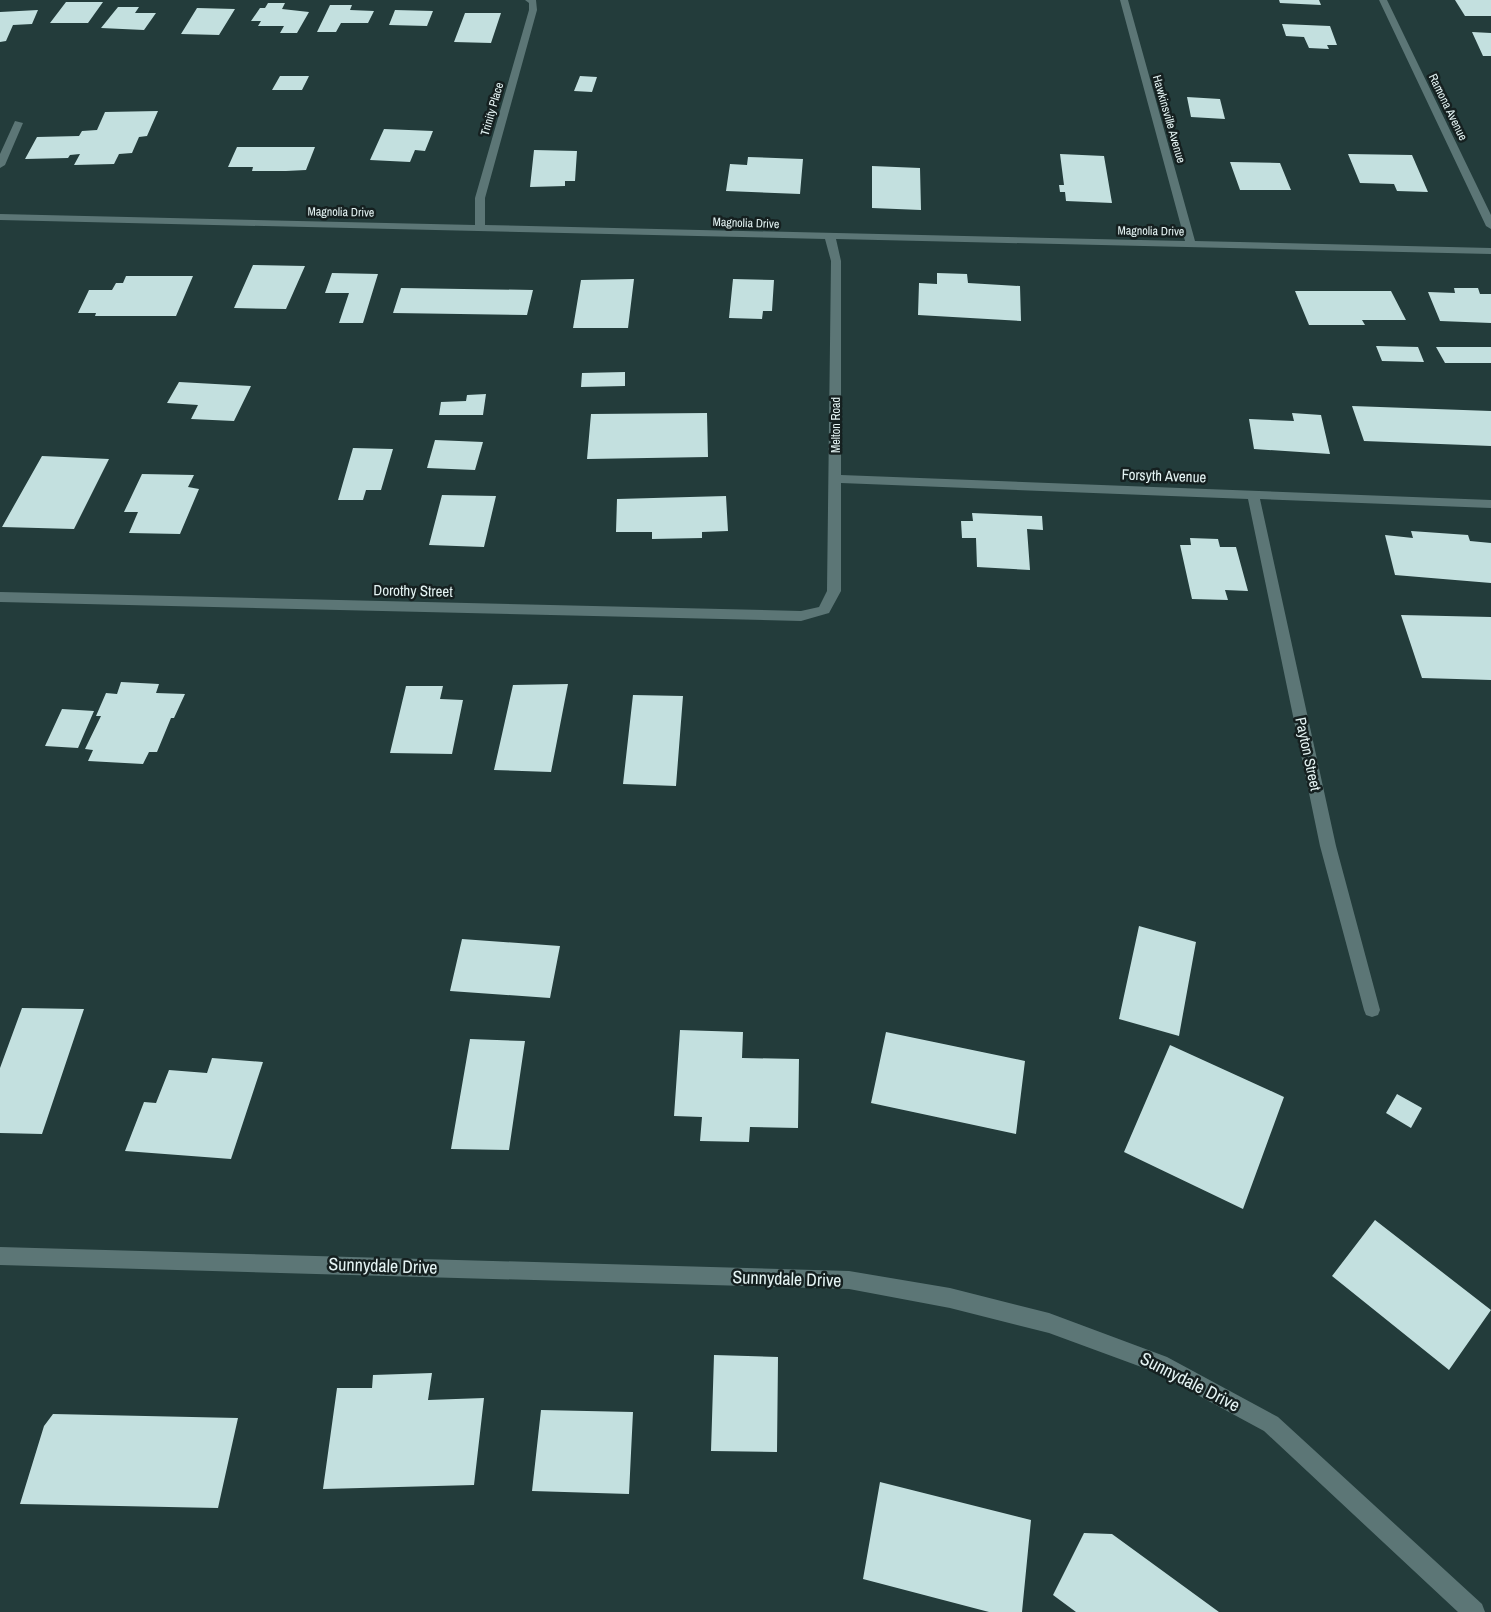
<svg xmlns="http://www.w3.org/2000/svg" width="1491" height="1612" font-family="'Archivo Narrow',sans-serif">
<style>
.building{fill:#c3e0df}
.lines{fill:none;stroke-linecap:round;stroke-linejoin:round}
.minor{fill:#5c7676;fill-rule:evenodd}
.labels{text-anchor:middle;stroke-width:5;stroke-linejoin:round;paint-order:stroke}
.far-street-label{font-size:12px;fill:#e4f3f3;stroke:#152020}
.street-label{font-size:15px;fill:#e4f3f3;stroke:#152020}
.near-street-label{font-size:18px;fill:#e4f3f3;stroke:#152020}
</style>
<rect width="100%" height="100%" fill="#233c3b"/>
<path class="building" d="M1279,0h40l2,5 -41,-2z
M1455,0h36v16h-26z
M66,2h37l-15,21h-38z
M268,3h17l-3,6 27,3 -12,21h-17l4,-7h-26l3,-5h-10l9,-13h5z
M330,5h22l-2,5 24,1 -6,12h-27l-5,9h-19z
M118,7h21l-4,6h21l-12,17 -43,-2z
M197,8l38,1 -16,26 -38,-1z
M38,10l-6,14 -19,1 -7,16 -6,1v-30z
M395,10l38,1 -6,15 -38,-1z
M465,13h36l-10,30 -37,-1z
M1282,24l48,2 7,19h-10l2,4 -20,-1 -5,-11 -18,-1z
M1472,32l19,1v23h-8z
M280,76h29l-7,14h-30z
M580,76l17,1 -5,15 -18,-1z
M1187,97l33,2 5,20 -34,-2z
M158,111l-11,25 -8,1 -7,16 -13,1 -5,10 -40,1 6,-11 -10,1 -2,3 -43,1 12,-22 42,-1 3,-5 15,-1 8,-18z
M384,129l49,2 -8,20 -10,-1 -5,12 -40,-2z
M237,147h78l-9,23 -20,1h-34l1,-4h-25z
M534,150l43,1 -2,30h-10v5l-35,1z
M1060,154l44,2 8,47 -46,-2 -1,-9h-5l-1,-7h5z
M1348,154l64,1 16,37 -31,-1 -3,-7 -34,-1z
M748,157l55,2 -3,35 -74,-3 4,-27 17,1z
M1230,162l50,1 11,27h-51z
M872,166l48,2 1,42 -49,-2z
M253,265l52,1 -19,43 -52,-1z
M332,273l46,1 -15,49h-24l10,-30h-24z
M937,273l30,1 1,9 52,3 1,35 -103,-6 1,-32 18,1z
M126,276h67l-17,40h-81l1,-3h-18l11,-23h23l4,-7h7z
M634,279l-6,49h-55l8,-48z
M733,279l41,1 -2,31h-9l-1,8 -33,-1z
M401,288l132,2 -6,25 -134,-2z
M1454,288h24l2,6h11v29l-51,-2 -12,-29 27,1z
M1295,291h96l15,29h-44l3,5h-56z
M1376,346l42,1 6,15 -42,-1z
M1436,347h55v16h-46z
M625,372v14l-44,1 1,-14z
M179,382l72,4 -17,35 -43,-2 7,-14 -31,-2z
M486,394l-3,21h-44l2,-13 25,-1 1,-6z
M1352,406l139,5v35l-127,-5z
M707,413l1,44 -121,2 4,-45z
M1292,413l29,2 9,39 -76,-5 -5,-30 45,2z
M435,440l48,2 -8,28 -48,-2z
M353,448l40,1 -12,41h-15l-3,10h-25z
M42,456l67,3 -35,70 -72,-2z
M142,474l52,1 -6,12 11,2 -19,45 -51,-1 9,-21h-14z
M442,495l54,1 -12,51 -55,-2z
M726,496l2,35 -26,1v6l-50,1v-7h-36l1,-33z
M972,513l70,3 1,14 -16,-1 3,41 -53,-3 -1,-29h-14l-1,-17h12z
M1411,531l57,4 2,6 21,2v40l-96,-8 -10,-40 28,3z
M1190,538l28,1 2,8h16l12,44 -23,-1 3,10 -36,-1 -12,-54h11z
M1401,615l90,2v63l-69,-2z
M121,682l38,2 -3,9 29,1 -11,24h-3l-14,34h-8l-6,12 -55,-3 5,-11 -8,-1 16,-33h-5l10,-23 11,1z
M568,684l-17,88 -57,-2 19,-85z
M406,686h37l-3,13 23,1 -11,54 -62,-1z
M633,695l50,1 -7,90 -53,-2z
M62,709l32,2 -16,37 -33,-2z
M1139,926l57,16 -17,94 -60,-17z
M462,939l98,7 -10,52 -100,-7z
M22,1008l62,1 -42,125 -42,-1v-65z
M680,1030l63,2 -1,26 57,1 -1,69 -48,-1 -1,15 -49,-1 2,-24 -28,-1z
M886,1032l139,29 -9,73 -145,-31z
M470,1039l55,2 -16,109 -58,-1z
M1170,1045l114,52 -41,112 -119,-57z
M212,1058l51,4 -32,97 -106,-8 19,-49 12,1 13,-33 38,3z
M1397,1094l25,14 -11,20 -25,-15z
M1375,1220l116,90 -42,60 -117,-94z
M714,1355l64,2 -1,95 -66,-1z
M432,1373l-4,27 56,-2 -10,87 -151,4 14,-101h35l1,-13z
M541,1410l92,2 -4,82 -97,-3z
M53,1414l185,4 -20,90 -198,-4 24,-78z
M880,1482l151,38 -9,92h-33l-126,-33z
M1084,1533l28,1 107,78h-143l-23,-17z"/>
<g class="lines">
<path class="minor" d="M525,0h11l1,10 -52,188v27l700,16 -65,-241h8l67,241 296,7v6l-655,-15 5,22v214l650,25v8l-231,-9 76,347 44,164 -2,5 -6,2 -6,-2 -2,-5 -44,-164 -72,-347 -407,-16v108l-12,22 -28,8 -801,-19v-10l801,19 18,-4 8,-16 4,-330 -6,-22 -825,-19v-6l475,11v-27l54,-188v-7z
M1379,0h8l104,215v14l-5,-3z
M15,121l8,2 -18,42 -5,3v-14z
M0,1247l849,24 101,17 99,25 118,44 111,60 204,187 3,8h-27l-194,-181 -109,-59 -106,-39 -99,-25 -101,-19 -849,-24z"/>
</g>
<g class="labels">
<g class="far-street-label">
<text transform="translate(1448 107) rotate(64)" y="4">Ramona Avenue</text>
<text transform="translate(492 109) rotate(-74)" y="4">Trinity Place</text>
<text transform="translate(1169 119) rotate(74)" y="4">Hawkinsville Avenue</text>
<text transform="translate(341 212) rotate(1)" y="4">Magnolia Drive</text>
<text transform="translate(746 223) rotate(2)" y="4">Magnolia Drive</text>
<text transform="translate(1151 231) rotate(1)" y="4">Magnolia Drive</text>
<text transform="translate(836 425) rotate(-90)" y="4">Melton Road</text>
</g>
<g class="street-label">
<text transform="translate(1164 476) rotate(2)" y="5">Forsyth Avenue</text>
<text transform="translate(413 591) rotate(1)" y="5">Dorothy Street</text>
<text transform="translate(1308 754) rotate(78)" y="5">Payton Street</text>
</g>
<g class="near-street-label">
<text transform="translate(383 1266) rotate(2)" y="6">Sunnydale Drive</text>
<text transform="translate(787 1279) rotate(2)" y="6">Sunnydale Drive</text>
<text transform="translate(1190 1382) rotate(27)" y="6">Sunnydale Drive</text>
</g>
</g>
</svg>
